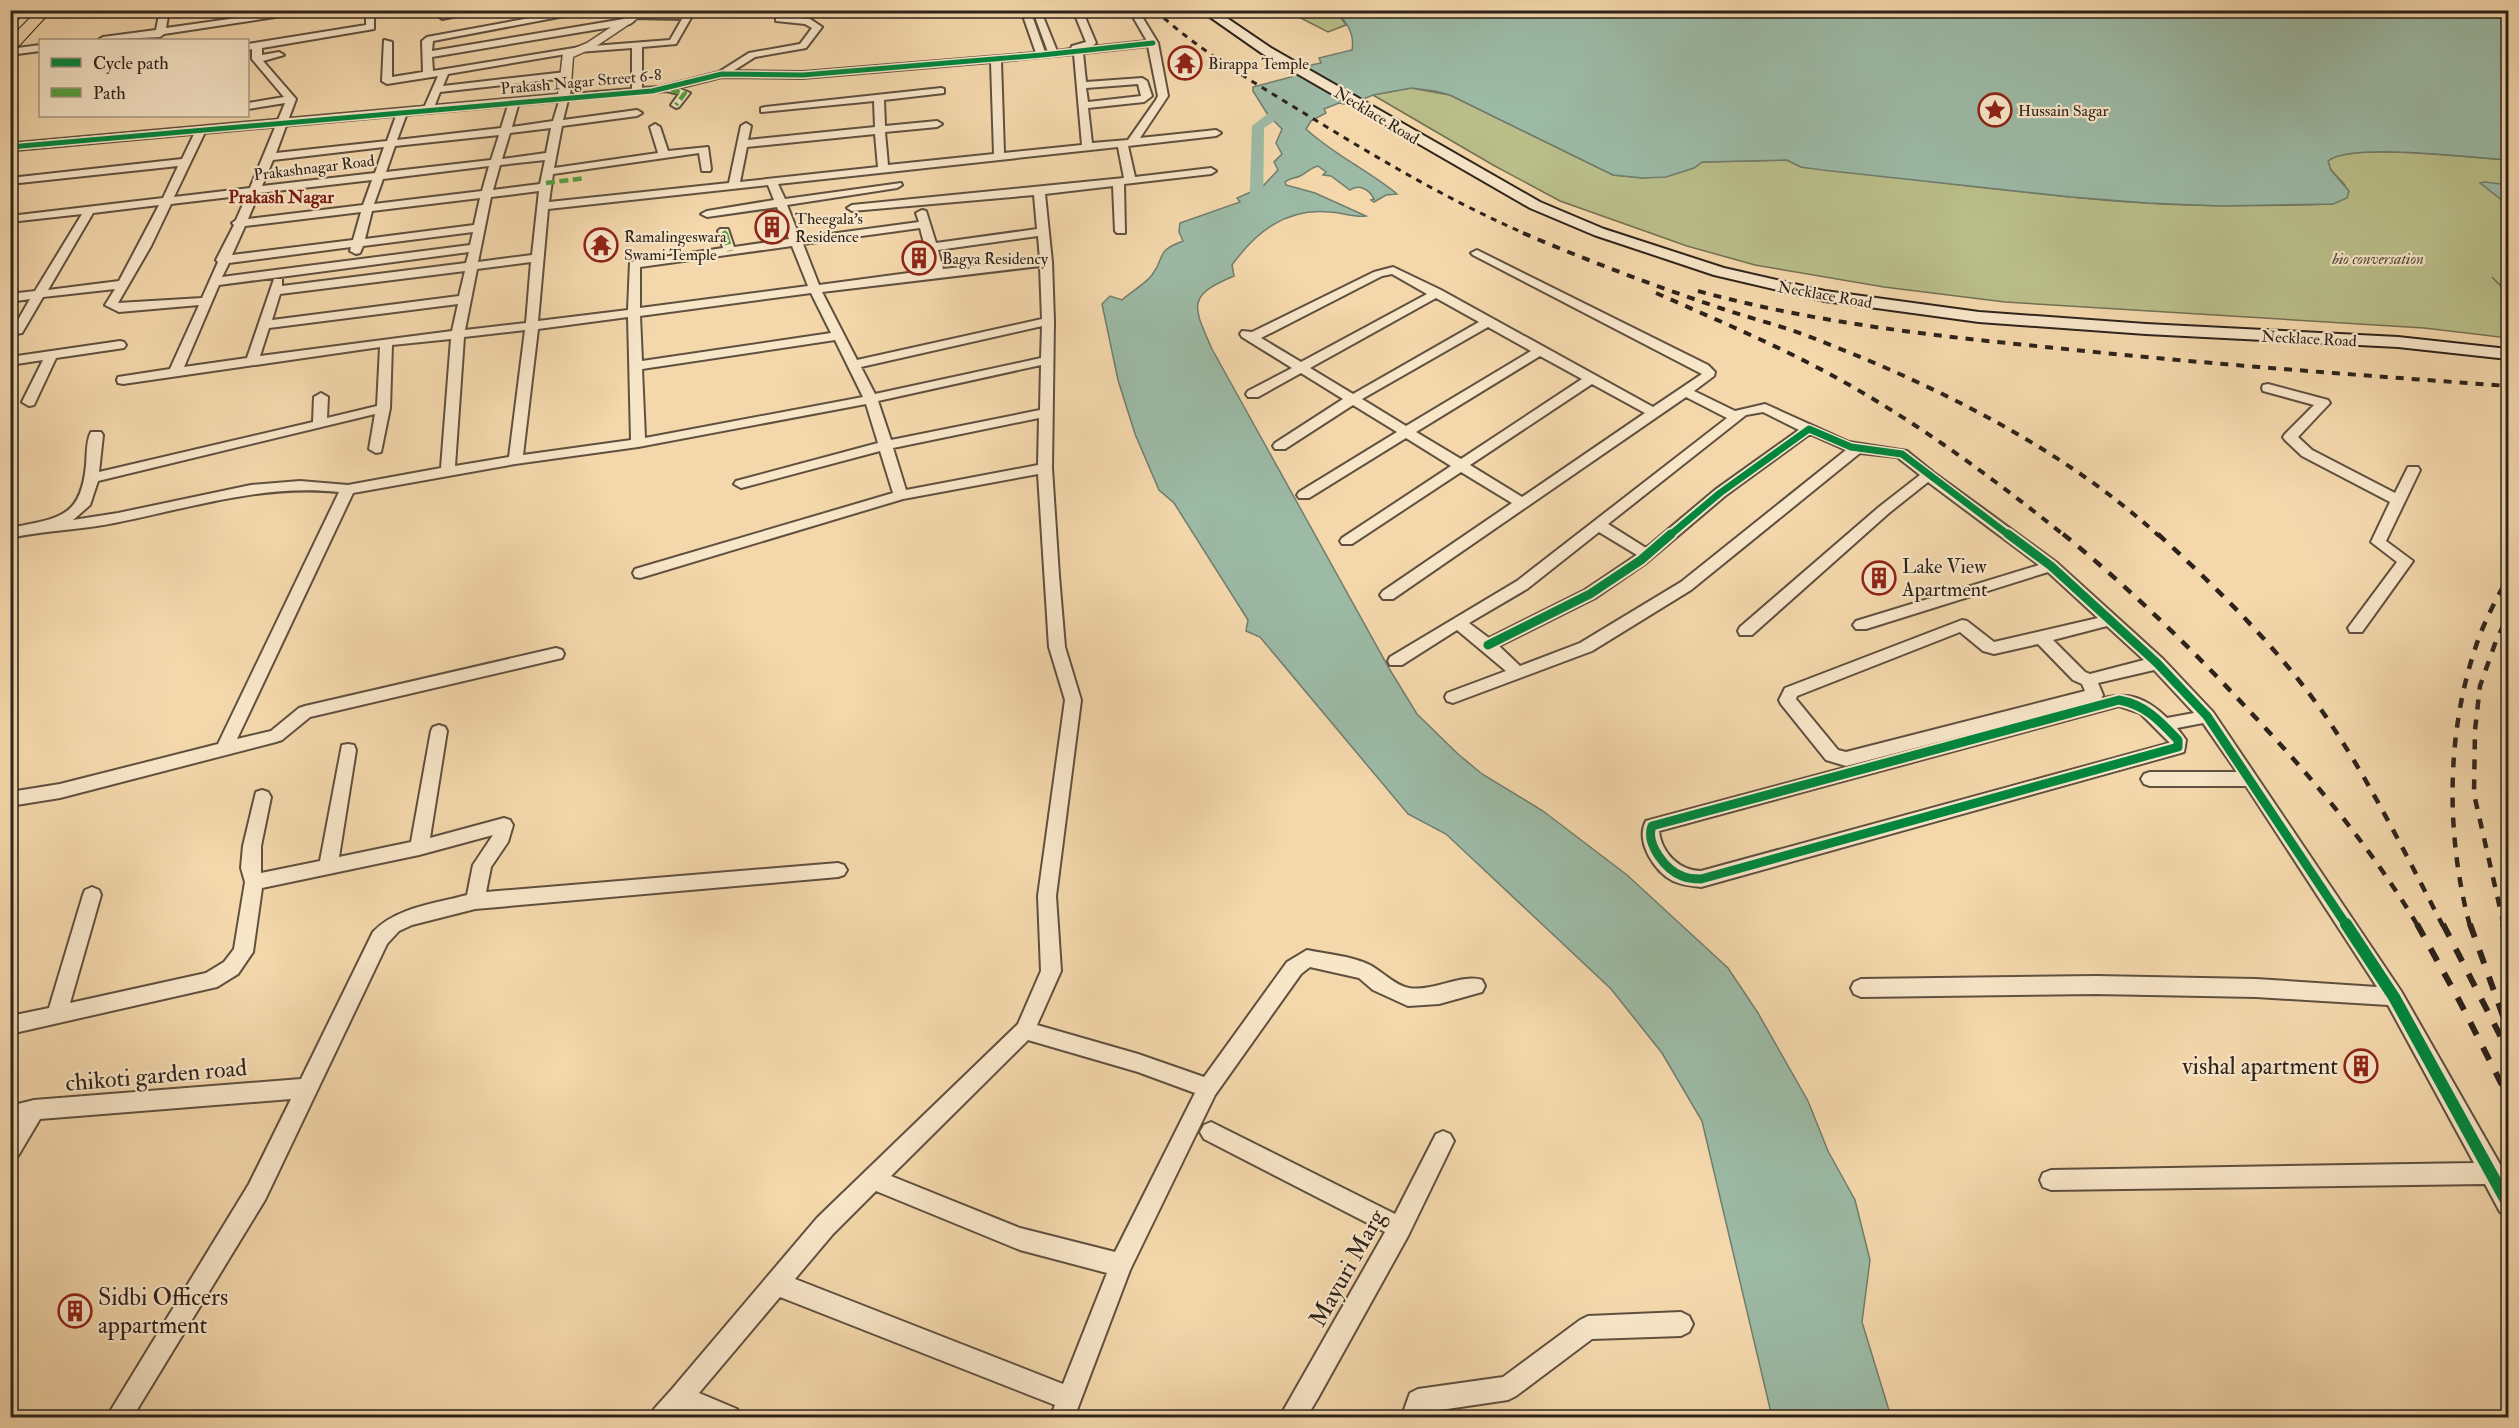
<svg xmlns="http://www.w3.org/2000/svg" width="2519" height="1428" font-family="'IM FELL Double Pica',serif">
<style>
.green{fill:#babf8a;stroke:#747052;stroke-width:1.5}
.water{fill:#9cbaa6;stroke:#707d6e;stroke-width:1.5}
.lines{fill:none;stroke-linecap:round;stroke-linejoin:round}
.canal{fill:#9cbaa6;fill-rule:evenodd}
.minor-casing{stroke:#5f503f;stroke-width:4}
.tertiary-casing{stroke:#5f503f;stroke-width:3}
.secondary-casing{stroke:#2d221b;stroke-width:4}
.primary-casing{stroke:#2d221b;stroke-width:2}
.minor{fill:#f8e6c9;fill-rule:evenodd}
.tertiary{fill:#f8e6c9;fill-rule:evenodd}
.secondary{fill:#f8e6c9;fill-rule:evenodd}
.primary{fill:#f4d8ac;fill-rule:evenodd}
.rail-far3{stroke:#2d221b;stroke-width:3;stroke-dasharray:6 6;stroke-linecap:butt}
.rail-far2{stroke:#2d221b;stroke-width:4;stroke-dasharray:8 8;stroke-linecap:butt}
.rail-far1{stroke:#2d221b;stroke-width:4.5;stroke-dasharray:10 10;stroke-linecap:butt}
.rail{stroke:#2d221b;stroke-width:6;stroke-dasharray:14 14;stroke-linecap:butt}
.quiet-far1{stroke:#52a240;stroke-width:4.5;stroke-dasharray:9 4.5;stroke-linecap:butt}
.quiet{stroke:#52a240;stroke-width:6;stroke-dasharray:12 6;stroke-linecap:butt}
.cycleway-far3-casing{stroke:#f8e6c9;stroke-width:8}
.cycleway-far2-casing{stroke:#f8e6c9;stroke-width:10}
.cycleway-far1-casing{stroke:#f8e6c9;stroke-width:13}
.cycleway-casing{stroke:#f8e6c9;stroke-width:16}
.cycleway-far3{stroke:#00873e;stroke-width:5}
.cycleway-far2{stroke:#00873e;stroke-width:7}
.cycleway-far1{stroke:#00873e;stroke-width:9}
.cycleway{stroke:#00873e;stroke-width:12}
.labels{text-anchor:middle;stroke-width:4.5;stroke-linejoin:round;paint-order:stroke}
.far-poi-label{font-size:16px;fill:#2d221b;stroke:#f8e6c9;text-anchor:start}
.far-street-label{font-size:16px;fill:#2d221b;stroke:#f8e6c9}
.far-park-label{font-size:16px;font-style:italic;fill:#504937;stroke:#f8e6c9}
.far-neighbourhood-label{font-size:18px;font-weight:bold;fill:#7a1f14;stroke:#f8e6c9}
.poi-label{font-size:20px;fill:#2d221b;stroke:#f8e6c9;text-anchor:start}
.near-poi-label{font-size:24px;fill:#2d221b;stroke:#f8e6c9;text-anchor:end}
.near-street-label{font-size:24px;fill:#2d221b;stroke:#f8e6c9}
</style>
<rect width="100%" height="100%" fill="#f4d8ac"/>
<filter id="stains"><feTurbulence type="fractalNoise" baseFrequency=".00333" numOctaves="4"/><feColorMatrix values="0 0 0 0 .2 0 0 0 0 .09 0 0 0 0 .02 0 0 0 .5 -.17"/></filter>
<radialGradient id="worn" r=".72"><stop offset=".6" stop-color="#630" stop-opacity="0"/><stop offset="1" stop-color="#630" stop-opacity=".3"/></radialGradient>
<path class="green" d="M1287,11c21,0 48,-7 59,14l-18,7z
M1411,88l39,7 163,80 30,3 51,-10 8,-6 85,-2 14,7c115,11 230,29 345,36 62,4 124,3 187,1l12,-19 -14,-15 -4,-9c24,-19 146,-3 181,-1v133l-16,-16 16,17v44l-84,-10 -419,-26 -121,-15 -129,-22 -68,-19 -127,-45 -67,-36 -120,-70z"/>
<path class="water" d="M1333,11h1175v149c-34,-2 -157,-18 -180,1l3,9 18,21 -2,7 -14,6 -112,2 -74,-3 -76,-6 -249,-27 -21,-3 -14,-7 -85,2 -8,6 -28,9 -23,1 -30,-3 -163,-80 -15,-4 -24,-3 -38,7 -24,10 -10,-2 -15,6 2,4 -15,8 -5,8c28,26 62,41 91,65l-11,1 -12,7 -3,-2 3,-1c-5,-10 -15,-15 -24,-9l-19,-14 -8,-1 3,-3 -8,-6c-9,2 -11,7 -18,10 -6,3 -9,1 -15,6l1,3 29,8 51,23c-11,2 -25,-4 -37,-4 -43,-4 -73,20 -97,53l2,11c-48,20 -41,30 -22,73l178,321 27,44 41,40 24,20 61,37 84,64 101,93 30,45 50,88 20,50 27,49 15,60 -8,62 29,95h-119l-70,-296 -40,-68 -51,-64 -165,-155 -38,-20 -148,-177 -14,-6 2,-11 -74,-117 -15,-13 -24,-56 -17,-54 -16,-76 8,-8 12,4c9,-8 23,-16 30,-25 15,-20 2,-23 31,-34l-4,-9 1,-9 60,-21 -3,-4 25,-11 16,-17 -4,-8 8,-8 -6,-11 6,-14 -14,-14 -15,-24v-4l38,-10 15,-11 15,-3 -2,-5 33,-8c3,-16 -6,-31 -19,-39z
M2485,182l23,3v20l-28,-22z"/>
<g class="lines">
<path class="canal" d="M1293,99l4,1 2,3 -2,3 -33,22 -1,89 -7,4 -5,-1 -2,-3 3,-91 27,-21z"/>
<g class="minor-casing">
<path id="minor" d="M160,10h9l-3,18 128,-18h27l-157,24 -4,3 -62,3 5,-3 53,-7z
M366,10h8v19l-112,19v7l17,-3 5,3 -21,6 33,38 -20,54 111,-12 10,-28 5,-3 5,3 -10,27 104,-12 8,-26 5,-3 5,3 -7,25 41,-6 8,-26 71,-6v-41l-54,4 -130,22 -5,12 123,-14 5,3 -5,3 -126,14 -7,18 -5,3 -5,-3 15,-34 -51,8 -5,-3 2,-41 8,2v35l31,-5 -1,-31 5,-4 147,-27h22l-163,31 -1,10 198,-33 4,3 -4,3 -198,33 1,14 147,-24 90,-7 12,-21 -49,-1 -1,-2 4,-3h52l4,3 -16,28 -34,3v41l18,-1 59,-15 30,-19 51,-9 12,-16 -7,-4 -29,-3v-4l3,-1 31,3 12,8 -16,21 -51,9 -22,14 70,1 233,-19 -15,-43h9l15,42h3l-14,-38 4,-3 4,3 15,37 14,-2 1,-3 14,-4 -13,-32h9l14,33 -5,4 56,-6 -18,-31h9l20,33 10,53 -28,42 76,-8 5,3 -5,3 -88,10 7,31 76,-9 5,3 -5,3 -87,10 1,49h-8l-2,-2 -2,-45 -68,8 7,68 2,59 -2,147 7,108 6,71 16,53 -25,196 5,75 -24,54 101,29 66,23 83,-115 20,-12c19,4 45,6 63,15 13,7 24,20 39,23 23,4 54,-15 73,-8l3,6 -3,6 -43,12 -31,2 -35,-16 -14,-12 -49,-11 -9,7 -86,121 -85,175 -56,148h-24l5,-13 -275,-108 -81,96 38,16 3,9h-41l-15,-7 -5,7h-28l3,-9 18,-20 145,-171 201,-194 23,-53 -3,-75 27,-196 -16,-53 -11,-173 -135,25 -263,79 -5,-1 -2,-4 2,-4 258,-76 -13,-42 -139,37 -7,-4 2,-3 142,-38 -12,-39 -228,43 -123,17 -162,29 -116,246 34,-8 28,-23 6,-2 251,-58 6,2 2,4 -2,4 -252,59 -28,23 -6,2 -216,56 -50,8v-14l50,-8 158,-40 121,-252c-76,-8 -146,15 -220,30 -36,8 -73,8 -109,16v-10c48,-10 71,-9 76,-63 1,-11 0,-24 5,-33h10l2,3 -4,37 214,-50 1,-25 7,-4 7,4 -1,21 50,-12 3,-59 -257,37 -5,-1 -1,-3 1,-3 52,-8 29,-64 -80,7 -14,-7 10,-16 -72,8 -21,36 -12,2v-8h4l16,-28 -20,3v-8l25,-3 47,-77 -72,8v-6l153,-18 15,-32 -168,18v-6l172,-19 14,-29 5,-3 5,3 -32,67 76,-9 35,-85 -37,6v-6l36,-6 -32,-38v-10l-4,1v-6l118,-19zM1148,46l10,50 -2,4 -28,40 -36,3 -4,-35 56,-6 8,-6 -5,-15 -5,-3 -56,4 -3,-29zM1074,54l8,91 -78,8 -3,-92zM991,62l3,92 -106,11 -3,-33 52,-5 5,-3 -5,-3 -52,5 -1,-26 60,-7v-4l-3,-1 -176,19 -4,1v4l113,-11 1,26 -127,13 3,-14 -5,-3 -5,3 -12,57 -180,19 4,-28 146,-21 3,18h8l1,-2 -3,-22 -40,4 -8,-24 -5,-3 -5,3 8,26 -104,15 8,-42 75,-10 5,-3 -5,-3 -74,10 5,-20 98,-9 13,3 -8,11 5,3 3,-1 11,-14 -12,-5 44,-11 81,1zM1138,84l3,12 -53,6 -2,-14zM551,128l-5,25 -44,6 8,-26zM875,134l3,33 -138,15 7,-35zM499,135l-8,25 -105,12 9,-26zM384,147l-9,26 -113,13 11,-26zM1118,147l6,31 -272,27 -5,3 5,3 182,-16 3,34 -101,14 -10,-32 -4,-1 -6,3 3,9 -119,16 -13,-33 110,-17 5,-3 -1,-2 -116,16 -7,-15zM545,160l-5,24 -47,6 7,-25zM489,166l-7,25 -108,13 9,-25zM372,180l-9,25 -115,14 11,-26zM768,185l6,15 -67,11 -6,3 6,3 70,-10 12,32 -55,8 -6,-18h-8l-2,2 5,17 -93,14 -2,48 -90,11 10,-112zM539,191l-7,64 -54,7 13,-65zM247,195l-11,25 -4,3 2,2 -18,35 2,2 -16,36 -84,5 33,-57 20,-42zM480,198l-6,27 -109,14 7,-28zM159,205l-40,76 -71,9 45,-77zM361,212l-8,28 -121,15 13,-29zM920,228l11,42 -112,15 -16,-41zM473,232l-3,13 -248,32 7,-14 122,-16 -1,4 6,3 4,-1 3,-7zM1038,236l2,23 -97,10 -5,-19zM792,246l16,40 -168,22v-41zM469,252l-3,11 -184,23v-7h-8l-27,79 -63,9 35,-82zM531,262l-5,61 -61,7 12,-61zM1040,266l2,53 -185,41 -35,-68zM465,271l-6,25 -187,24 8,-26zM811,293l20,40 -189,28 -2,-45zM458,304l-6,27 -192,25 9,-28zM628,317l3,123 -108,15 15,-126zM1042,326l-1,32 -166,36 -14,-27zM525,330l-16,127 -54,9 9,-129zM451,339l-10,129 -93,17 -48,-4 -49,4 -133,28 -45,7 17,-15 8,-24 277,-67 -6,35 7,4 5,-1 9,-44 2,-63zM835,340l28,57 -218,41 -3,-69zM1041,365l-1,45 -149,30 -13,-39zM1039,418l-1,47 -132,25 -13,-42zM1028,1040l110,32 57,21 -80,159 -95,-24 -129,-52zM876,1191l144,59 87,23 -44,111 -268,-105 38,-45z
M462,10h27l-47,9 -4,-3z
M40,45v6l-30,4v-6z
M1477,250l231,115 7,7 -1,4 -20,15 41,20 30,-7 84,38 58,9 26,21 123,90 107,97 50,53 188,279 100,175 7,17v32l-8,-3 -15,-28 -434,6 -8,-3 -3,-7 3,-7 8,-3 423,-7 -86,-158 -132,-8 -160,-3 -235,3 -7,-3 -3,-6 3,-6 7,-3 235,-3 160,3 121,8 -131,-201h-96l-6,-2 -3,-5 3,-5 6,-2h87l-34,-49 -26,5 9,12 -2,12 -483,135c-10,-1 -19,-2 -28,-6 -19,-10 -38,-40 -27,-60l381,-102 -181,47 -20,-6 -45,-56 -2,-4 6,-12 177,-68 5,1 27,21 104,-24 -50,-46 -182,57h-10l-3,-4 3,-4 183,-56 -111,-83 -39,31 -137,122h-12l-2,-4 2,-4 139,-120 41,-32 -23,-18 -37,-4 -169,137 -99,61 -139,52 -6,-2 -2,-4 2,-4 59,-22 -49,-41 -55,35h-12l-2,-4 2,-4 127,-76 210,-163 -41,-21 -293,202h-10l-3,-4 3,-4 129,-88 -51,-31 -109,72h-10l-2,-3 2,-3 109,-72 -45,-28 -97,60h-10l-2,-3 2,-3 98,-60 -44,-27 -68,44h-10l-2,-3 2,-3 68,-44 -42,-26 -43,24h-10l-2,-3 2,-3 44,-23 -50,-31 -2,-3 2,-3 10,1 122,-60 19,-5 48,23 212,117 49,-33 -229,-119 -2,-2zM1392,274l35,20 -126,68 -40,-24 121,-62zM1436,298l43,24 -126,72 -43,-26zM1488,327l43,24 -125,75 -44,-27zM1540,356l42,23 -121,80 -45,-27zM1592,384l53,29 -123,84 -52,-32zM1763,412l36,18 -84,60 -69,58 -38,-24 138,-109zM1810,434l36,16 -165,132 -101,61 -60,23 -21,-20 96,-48 51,-35 79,-67zM1599,532l38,23 -52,35 -96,48 -20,-15 58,-34zM2107,626l37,34 -54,14 -5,-2 -32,-32zM1960,632l23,19 11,3 44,-10 35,36 9,4 3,7 -239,61 -8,-2 -42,-51 1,-3zM2154,670l40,43 -27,5c-21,-20 -38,-27 -66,-19l2,-4 -5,-12zM2119,706l21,7 30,30 -469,128c-21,0 -40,-18 -42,-40z
M120,341l4,1 2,3 -2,3 -68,10 -22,47 -5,1 -7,-4 21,-42 -33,5v-8z
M2268,384l60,16 2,3 -32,34 14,13 83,43 13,-26h10l2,3 -34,71 27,20 -51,71h-12l-2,-4 49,-66 -26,-20 19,-40 -88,-46 -17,-16 -2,-3 2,-3 29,-29 -51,-14 -1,-3 1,-3z
M439,725l6,2 2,4 -17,107 74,-20 6,2 3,5 -5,17 -17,25 -5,25 352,-29 6,2 3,5 -3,5 -6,2 -363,32 -63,16 -13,6 -12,13 -122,256 -133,218h-26l143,-234 42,-85 -251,20 -22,37 -8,3v-30l3,-4 -3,1v-20l24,-6 267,-21 72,-147c24,-25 61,-28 94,-37l6,-30 20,-30 -74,20 -157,33 -9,64 -15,22 -21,13 -207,47v-18l39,-8 34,-113 2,-5 7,-3 7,3 2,5 -31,108 136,-30 18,-11 10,-13 11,-67 -4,-14 2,-22 13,-54 6,-2 6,2 3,5 -10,49v27l59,-12 22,-116 6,-1 6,1 2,5 -17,107 72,-15 20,-111 2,-4z
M1211,1122l184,92 41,-80 7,-3 7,3 4,7 -46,95 -90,162 -12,20h-27l106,-186 -181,-93 -4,-7 4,-7z
M1681,1312l8,4 4,8 -4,8 -8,4 -89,3 -76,57 -8,4 -81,12 -2,6h-24l9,-25 8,-4 85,-12 77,-57 8,-4z"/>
</g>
<g class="tertiary-casing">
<path id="tertiary" d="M637,10h13l-55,37 -22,10 -3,40 -6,4 -554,50v-8l548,-49 5,-41 24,-10z"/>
</g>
<g class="secondary-casing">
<path id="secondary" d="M1200,10h15l56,38 269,154 64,27 120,39 101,23 154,21 167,12 252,13 110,12v10l-110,-12 -252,-13 -167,-12 -154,-21 -111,-26 -120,-40 -64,-27 -267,-154z"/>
</g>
<g class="primary-casing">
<path id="primary" d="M25,10l-10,13 -5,1 1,-14z
M38,10h14l-37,40 -5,1v-13z"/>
</g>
<use href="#minor" class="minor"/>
<use href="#tertiary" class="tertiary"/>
<use href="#secondary" class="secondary"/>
<use href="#primary" class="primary"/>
<path class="rail-far3" d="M1155,10c42,39 90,67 139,97 75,46 151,92 232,127
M10,13l3,-3"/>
<path class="rail-far2" d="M1523,233c65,28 132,53 200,76 27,9 55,16 82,26 124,47 255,111 354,201
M1698,291c117,32 237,45 358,57 150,16 301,27 452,38
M1656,293c61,27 123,53 181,85 81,45 156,100 228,158"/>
<path class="rail-far1" d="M2063,534c69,56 132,118 192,183 61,65 117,132 163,209
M2158,534c60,55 117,111 164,177 47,68 83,142 121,215
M2470,926c-24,-89 -24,-190 5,-277 8,-25 20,-48 33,-71
M2504,926l-30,-132 1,-64 5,-44 16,-45 12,-25"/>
<path class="rail" d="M2417,924l43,78 48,95
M2443,924l65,127
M2470,924l38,106
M2503,924l5,20"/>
<path class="quiet-far1" d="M671,90l14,3 -9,12
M546,183l40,-5
M724,231l1,3"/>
<path class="quiet" d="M725,233l5,18"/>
<g class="cycleway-far3-casing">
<path id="cycleway-far3" d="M10,147l642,-56 70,-17 81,1 239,-20 111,-12"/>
</g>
<g class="cycleway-far2-casing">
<path id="cycleway-far2" d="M1669,536l51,-43 89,-64 42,18 51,7 108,82"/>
</g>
<g class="cycleway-far1-casing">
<path id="cycleway-far1" d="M2008,534l43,32 106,97 50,53 140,210
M1488,645l102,-51 51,-34 30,-26
M2119,700c27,5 41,21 59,40v7l-477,132c-7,0 -13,0 -19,-3 -16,-6 -37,-32 -30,-50z"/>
</g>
<g class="cycleway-casing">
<path id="cycleway" d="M2346,924l48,73 114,207"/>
</g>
<use href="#cycleway-far3" class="cycleway-far3"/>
<use href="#cycleway-far2" class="cycleway-far2"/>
<use href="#cycleway-far1" class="cycleway-far1"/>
<use href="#cycleway" class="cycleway"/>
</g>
<defs>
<g id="temple-ring" transform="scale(1.725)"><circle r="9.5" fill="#f8e6c9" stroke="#8f2418" stroke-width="1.5"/><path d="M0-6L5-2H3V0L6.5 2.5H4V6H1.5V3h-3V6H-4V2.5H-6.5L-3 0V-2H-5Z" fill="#8f2418"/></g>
<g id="sight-ring" transform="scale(1.725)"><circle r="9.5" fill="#f8e6c9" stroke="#8f2418" stroke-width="1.5"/><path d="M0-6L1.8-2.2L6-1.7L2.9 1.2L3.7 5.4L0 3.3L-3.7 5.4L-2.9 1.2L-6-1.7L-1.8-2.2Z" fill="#8f2418"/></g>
<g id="building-ring" transform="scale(1.725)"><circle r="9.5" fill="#f8e6c9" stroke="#8f2418" stroke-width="1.5"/><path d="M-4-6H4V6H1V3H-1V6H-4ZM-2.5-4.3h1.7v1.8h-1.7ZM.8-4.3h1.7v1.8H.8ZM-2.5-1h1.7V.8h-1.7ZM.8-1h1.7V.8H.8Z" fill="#8f2418"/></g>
</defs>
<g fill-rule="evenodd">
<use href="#temple-ring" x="1185" y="63"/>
<use href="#sight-ring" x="1995" y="110"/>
<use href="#building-ring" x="772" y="227"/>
<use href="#temple-ring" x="601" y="245"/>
<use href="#building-ring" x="919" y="258"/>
<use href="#building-ring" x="1879" y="578"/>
<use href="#building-ring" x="2361" y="1066"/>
<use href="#building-ring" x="75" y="1311"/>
</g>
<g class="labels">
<g class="far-poi-label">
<text x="1208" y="69">Birappa Temple</text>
<text x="2018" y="116">Hussain Sagar</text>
<text x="795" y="224">Theegala's<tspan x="795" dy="18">Residence</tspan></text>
<text x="624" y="242">Ramalingeswara<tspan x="624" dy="18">Swami Temple</tspan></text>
<text x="942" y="264">Bagya Residency</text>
</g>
<g class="far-street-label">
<text transform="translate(581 81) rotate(-5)" y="6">Prakash Nagar Street 6-8</text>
<text transform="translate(1377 115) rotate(31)" y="6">Necklace Road</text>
<text transform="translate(314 167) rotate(-7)" y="6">Prakashnagar Road</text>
<text transform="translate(1825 294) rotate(10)" y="6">Necklace Road</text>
<text transform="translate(2309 338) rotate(3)" y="6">Necklace Road</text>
</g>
<g class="far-park-label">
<text x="2378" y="264">bio conversation</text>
</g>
<g class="far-neighbourhood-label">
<text x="281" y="203">Prakash Nagar</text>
</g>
<g class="poi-label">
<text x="1902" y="573">Lake View<tspan x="1902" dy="23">Apartment</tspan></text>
</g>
<g class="near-poi-label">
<text x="2338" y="1074">vishal apartment</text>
<text x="98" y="1305" text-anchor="start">Sidbi Officers<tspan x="98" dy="28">appartment</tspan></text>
</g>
<g class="near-street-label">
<text transform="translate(156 1075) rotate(-5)" y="8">chikoti garden road</text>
<text transform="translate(1347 1268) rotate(-61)" y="8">Mayuri Marg</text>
</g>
</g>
<rect width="2519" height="1428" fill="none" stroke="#f4d8ac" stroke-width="36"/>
<rect x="12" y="12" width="2495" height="1404" fill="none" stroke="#2d221b" stroke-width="3"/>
<rect x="18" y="18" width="2483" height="1392" fill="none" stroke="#2d221b" stroke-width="1.5"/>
<rect x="39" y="39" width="210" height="78" fill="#f8e6c9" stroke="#a79883" stroke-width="1.5"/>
<rect x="51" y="58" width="30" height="9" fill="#00873e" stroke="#a79883" stroke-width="1.5"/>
<text x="93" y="69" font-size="18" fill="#2d221b">Cycle path</text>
<rect x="51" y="88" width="30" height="9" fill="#52a240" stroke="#a79883" stroke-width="1.5"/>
<text x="93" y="99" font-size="18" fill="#2d221b">Path</text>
<rect width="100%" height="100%" filter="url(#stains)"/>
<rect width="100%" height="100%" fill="url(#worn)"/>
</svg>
